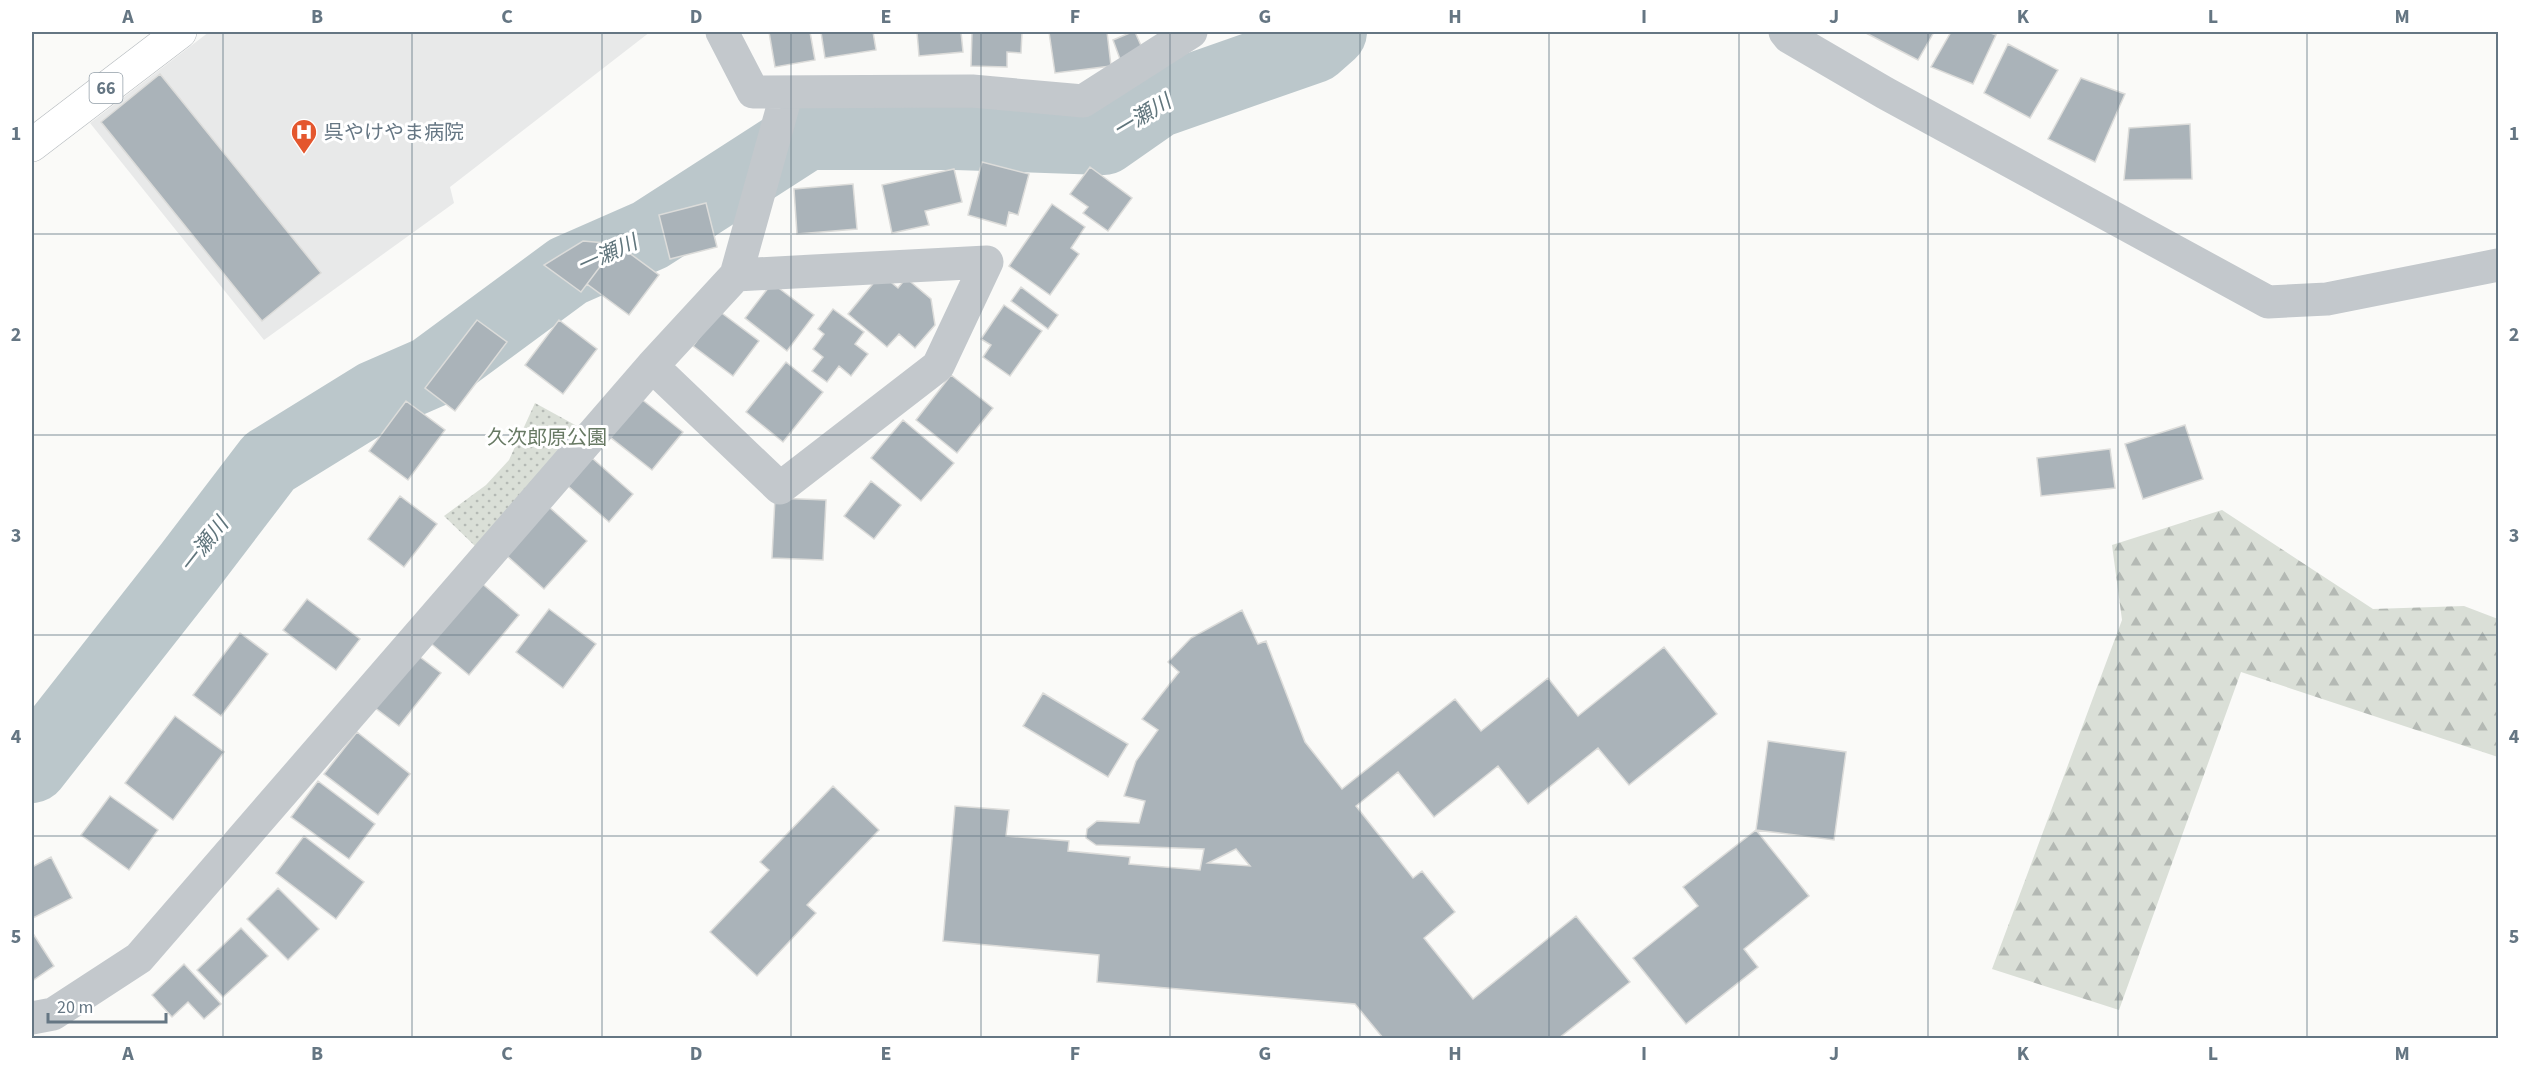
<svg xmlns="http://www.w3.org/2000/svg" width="2530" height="1070" font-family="'Source Sans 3','Noto Sans JP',sans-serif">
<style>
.built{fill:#e8e9e9}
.green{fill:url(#green-dots)}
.forest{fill:url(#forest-firs)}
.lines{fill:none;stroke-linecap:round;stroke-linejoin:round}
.river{stroke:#bbc7cb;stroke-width:72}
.building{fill:#aab3b9;stroke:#dcdcda;stroke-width:1.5;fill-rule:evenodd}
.primary-casing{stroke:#b5babe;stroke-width:34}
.minor{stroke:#c3c8cc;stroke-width:33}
.primary{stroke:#fff;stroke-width:33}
.grid{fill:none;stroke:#657683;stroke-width:1.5;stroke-opacity:0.55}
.labels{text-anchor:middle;stroke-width:6;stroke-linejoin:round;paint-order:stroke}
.shield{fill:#fff;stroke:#939fa8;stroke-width:1.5}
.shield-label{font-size:18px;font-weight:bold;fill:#657683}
.poi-label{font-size:20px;fill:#657683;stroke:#fff;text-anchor:start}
.park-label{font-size:20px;fill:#687a64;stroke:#fff}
.water-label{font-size:21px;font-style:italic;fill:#60757c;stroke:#fff}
.neatline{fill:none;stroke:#657683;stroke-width:2}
.grid-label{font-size:20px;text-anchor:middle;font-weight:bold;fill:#657683}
</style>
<defs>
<pattern id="green-dots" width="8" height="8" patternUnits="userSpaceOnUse" patternTransform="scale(1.5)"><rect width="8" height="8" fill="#dadfd7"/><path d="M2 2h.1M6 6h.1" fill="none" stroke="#b4b9b4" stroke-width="1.8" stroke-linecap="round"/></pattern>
<pattern id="forest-firs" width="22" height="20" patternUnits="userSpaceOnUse" patternTransform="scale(1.5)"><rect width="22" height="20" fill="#dadfd7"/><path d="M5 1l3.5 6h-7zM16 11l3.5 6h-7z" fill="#b4b9b4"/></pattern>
</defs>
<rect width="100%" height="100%" fill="#fafaf8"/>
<path class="built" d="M209,32h441l-200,155 4,16 -190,137 -174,-217z"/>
<path class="green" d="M535,403l51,28 -108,118 -34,-33 42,-31 23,-25z"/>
<path class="forest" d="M2222,510l151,99 91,-3 34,13v138l-257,-85 -122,338 -127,-41 130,-349 -10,-75z"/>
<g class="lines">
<path class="river" d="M32,767l157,-200 80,-105 107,-66 55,-24 137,-101 82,-36 157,-101h149l148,5 53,-37 157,-55 17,-15"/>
</g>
<path class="building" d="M769,32h41l5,28 -40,7z
M821,32h52l3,18 -51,8z
M917,32h44l2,20 -44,4z
M972,32h50l-1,21 -14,-1v15l-36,-1z
M1049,32h58l4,34 -56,7z
M1132,32h3l8,18 -23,9 -7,-19z
M1864,32h70l-16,28z
M1951,32h37l8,3 -23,49 -42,-17z
M2008,44l50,26 -28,48 -46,-25z
M160,74l161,199 -59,48 -161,-199z
M2081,78l44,16 -30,68 -47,-23z
M2190,124l2,55 -68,1 5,-52z
M982,162l47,12 -11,41 -9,-3 -3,14 -38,-11z
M1090,167l42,31 -24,33 -25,-18 5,-6 -18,-13z
M954,169l8,33 -37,9 4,14 -37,8 -10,-48z
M853,184l4,45 -60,5 -3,-45z
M706,203l11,44 -47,12 -11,-44z
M1052,204l33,23 -14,21 8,6 -29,41 -41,-29z
M583,241l34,3 -36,48 -37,-27z
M617,244l42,31 -30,40 -42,-31z
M881,274l17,14 8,-10 25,21 4,26 -20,23 -16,-14 -12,13 -39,-33z
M772,283l42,32 -27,36 -42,-33z
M1021,287l37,28 -10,14 -37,-28z
M1004,305l38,26 -32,45 -27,-19 8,-12 -10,-6z
M833,309l31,23 -9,12 13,10 -17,22 -12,-10 -12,16 -15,-11 11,-14 -10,-8 11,-15 -6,-5z
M719,311l40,30 -26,35 -40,-30z
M477,320l30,22 -52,69 -30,-23z
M559,320l38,29 -34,45 -38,-29z
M786,362l37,30 -40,50 -37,-30z
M951,375l42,33 -36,45 -41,-33z
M640,398l43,34 -31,38 -42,-33z
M406,401l39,29 -37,50 -39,-29z
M903,420l51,43 -33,38 -50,-43z
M2185,425l18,54 -60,20 -18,-55z
M2110,449l5,39 -74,8 -4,-38z
M592,458l41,36 -24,28 -41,-36z
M871,481l30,24 -27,34 -30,-23z
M400,496l37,28 -33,43 -36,-28z
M775,498l51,2 -3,60 -51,-2z
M549,507l38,34 -43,48 -38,-34z
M479,581l40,34 -50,60 -41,-34z
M307,599l53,40 -24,31 -53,-40z
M549,609l47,35 -33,44 -47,-36z
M1242,610l16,34 8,-3 39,101 37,47 113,-90 26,32 67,-53 30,38 86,-69 53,67 -88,71 -31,-37 -70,56 -30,-38 -64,51 -36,-45 -42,34 57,72 9,-7 33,41 -31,26 49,61 103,-83 54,66 -71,56h-176l-28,-34 -258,-22 2,-27 -156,-14 12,-135 54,4 -3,26 63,5 -1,10 62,6 -1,7 71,6 4,-21 -108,-4 -10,-7 1,-9 10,-8 42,2 6,-22 -21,-5 12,-35 22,-31 -16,-11 37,-47 -11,-10 23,-24zM1236,849l14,17 -42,-3z
M240,633l28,21 -47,62 -28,-21z
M412,651l29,22 -42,53 -29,-22z
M1043,693l85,51 -20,33 -85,-51z
M175,716l49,36 -51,68 -48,-37z
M357,732l53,42 -32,41 -54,-41z
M1768,741l78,11 -12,88 -78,-10z
M318,781l57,43 -26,35 -58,-42z
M833,786l46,44 -72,75 9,8 -59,63 -47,-44 59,-62 -9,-8z
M110,796l48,34 -29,40 -48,-35z
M1756,830l53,66 -65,53 14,18 -72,57 -53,-66 65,-52 -15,-19z
M304,836l60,46 -28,37 -60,-46z
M51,857l21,41 -39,20 -1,-51z
M278,888l41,41 -31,31 -41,-41z
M241,928l27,28 -45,41 -26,-27z
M32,932l22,34 -22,15z
M184,964l37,40 -17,15 -16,-17 -16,15 -20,-22z"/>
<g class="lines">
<g class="primary-casing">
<path id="primary" d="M32,145l148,-113"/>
</g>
<path class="minor" d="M722,32l31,60 219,-1 111,10 108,-69
M1785,32l4,5 96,56 383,209 59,-3 171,-34
M987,262l-49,104 -158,122 -128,-122 84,-91z
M736,275l51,-183
M32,1018l21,-4 86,-56 513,-592"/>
<use href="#primary" class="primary"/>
</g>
<path class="grid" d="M223,32v1006M412,32v1006M602,32v1006M791,32v1006M981,32v1006M1170,32v1006M1360,32v1006M1549,32v1006M1739,32v1006M1928,32v1006M2118,32v1006M2307,32v1006M32,234h2466M32,435h2466M32,635h2466M32,836h2466"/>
<defs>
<g id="hospital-pin" transform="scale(1.35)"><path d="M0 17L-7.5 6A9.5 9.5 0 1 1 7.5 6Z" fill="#e4572e" stroke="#fff"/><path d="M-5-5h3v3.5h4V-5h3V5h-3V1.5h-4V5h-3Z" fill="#fff"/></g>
</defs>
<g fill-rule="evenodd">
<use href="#hospital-pin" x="304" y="132"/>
</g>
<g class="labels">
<rect class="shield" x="89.5" y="73" width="33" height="30" rx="4.5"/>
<g class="shield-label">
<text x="106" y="94">66</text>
</g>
<g class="poi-label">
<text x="324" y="139">呉やけやま病院</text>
</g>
<g class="park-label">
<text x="547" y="444">久次郎原公園</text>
</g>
<g class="water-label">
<text transform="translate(1142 116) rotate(-31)" y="7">一瀬川</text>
<text transform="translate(607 254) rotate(-24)" y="7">一瀬川</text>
<text transform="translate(204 545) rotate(-52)" y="7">一瀬川</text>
</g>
</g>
<rect width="2530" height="1070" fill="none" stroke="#ffffff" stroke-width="66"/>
<path d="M48 1013v9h118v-9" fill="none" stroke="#657683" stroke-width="3"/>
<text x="57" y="1013" font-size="18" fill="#657683" stroke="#ffffff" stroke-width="4.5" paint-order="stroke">20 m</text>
<rect x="33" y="33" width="2464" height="1004" class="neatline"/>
<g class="grid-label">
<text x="128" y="23">A</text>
<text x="317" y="23">B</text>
<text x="507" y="23">C</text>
<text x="696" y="23">D</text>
<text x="886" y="23">E</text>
<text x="1075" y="23">F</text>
<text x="1265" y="23">G</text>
<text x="1455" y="23">H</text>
<text x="1644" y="23">I</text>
<text x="1834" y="23">J</text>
<text x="2023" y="23">K</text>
<text x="2213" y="23">L</text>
<text x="2402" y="23">M</text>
<text x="16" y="140">1</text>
<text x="2514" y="140">1</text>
<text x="16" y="341">2</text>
<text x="2514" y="341">2</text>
<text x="16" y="542">3</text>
<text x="2514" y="542">3</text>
<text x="16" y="743">4</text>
<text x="2514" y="743">4</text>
<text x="16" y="943">5</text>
<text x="2514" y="943">5</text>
<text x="128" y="1060">A</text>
<text x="317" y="1060">B</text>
<text x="507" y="1060">C</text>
<text x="696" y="1060">D</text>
<text x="886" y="1060">E</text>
<text x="1075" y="1060">F</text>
<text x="1265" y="1060">G</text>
<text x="1455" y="1060">H</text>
<text x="1644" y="1060">I</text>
<text x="1834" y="1060">J</text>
<text x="2023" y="1060">K</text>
<text x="2213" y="1060">L</text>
<text x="2402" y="1060">M</text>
</g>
</svg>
